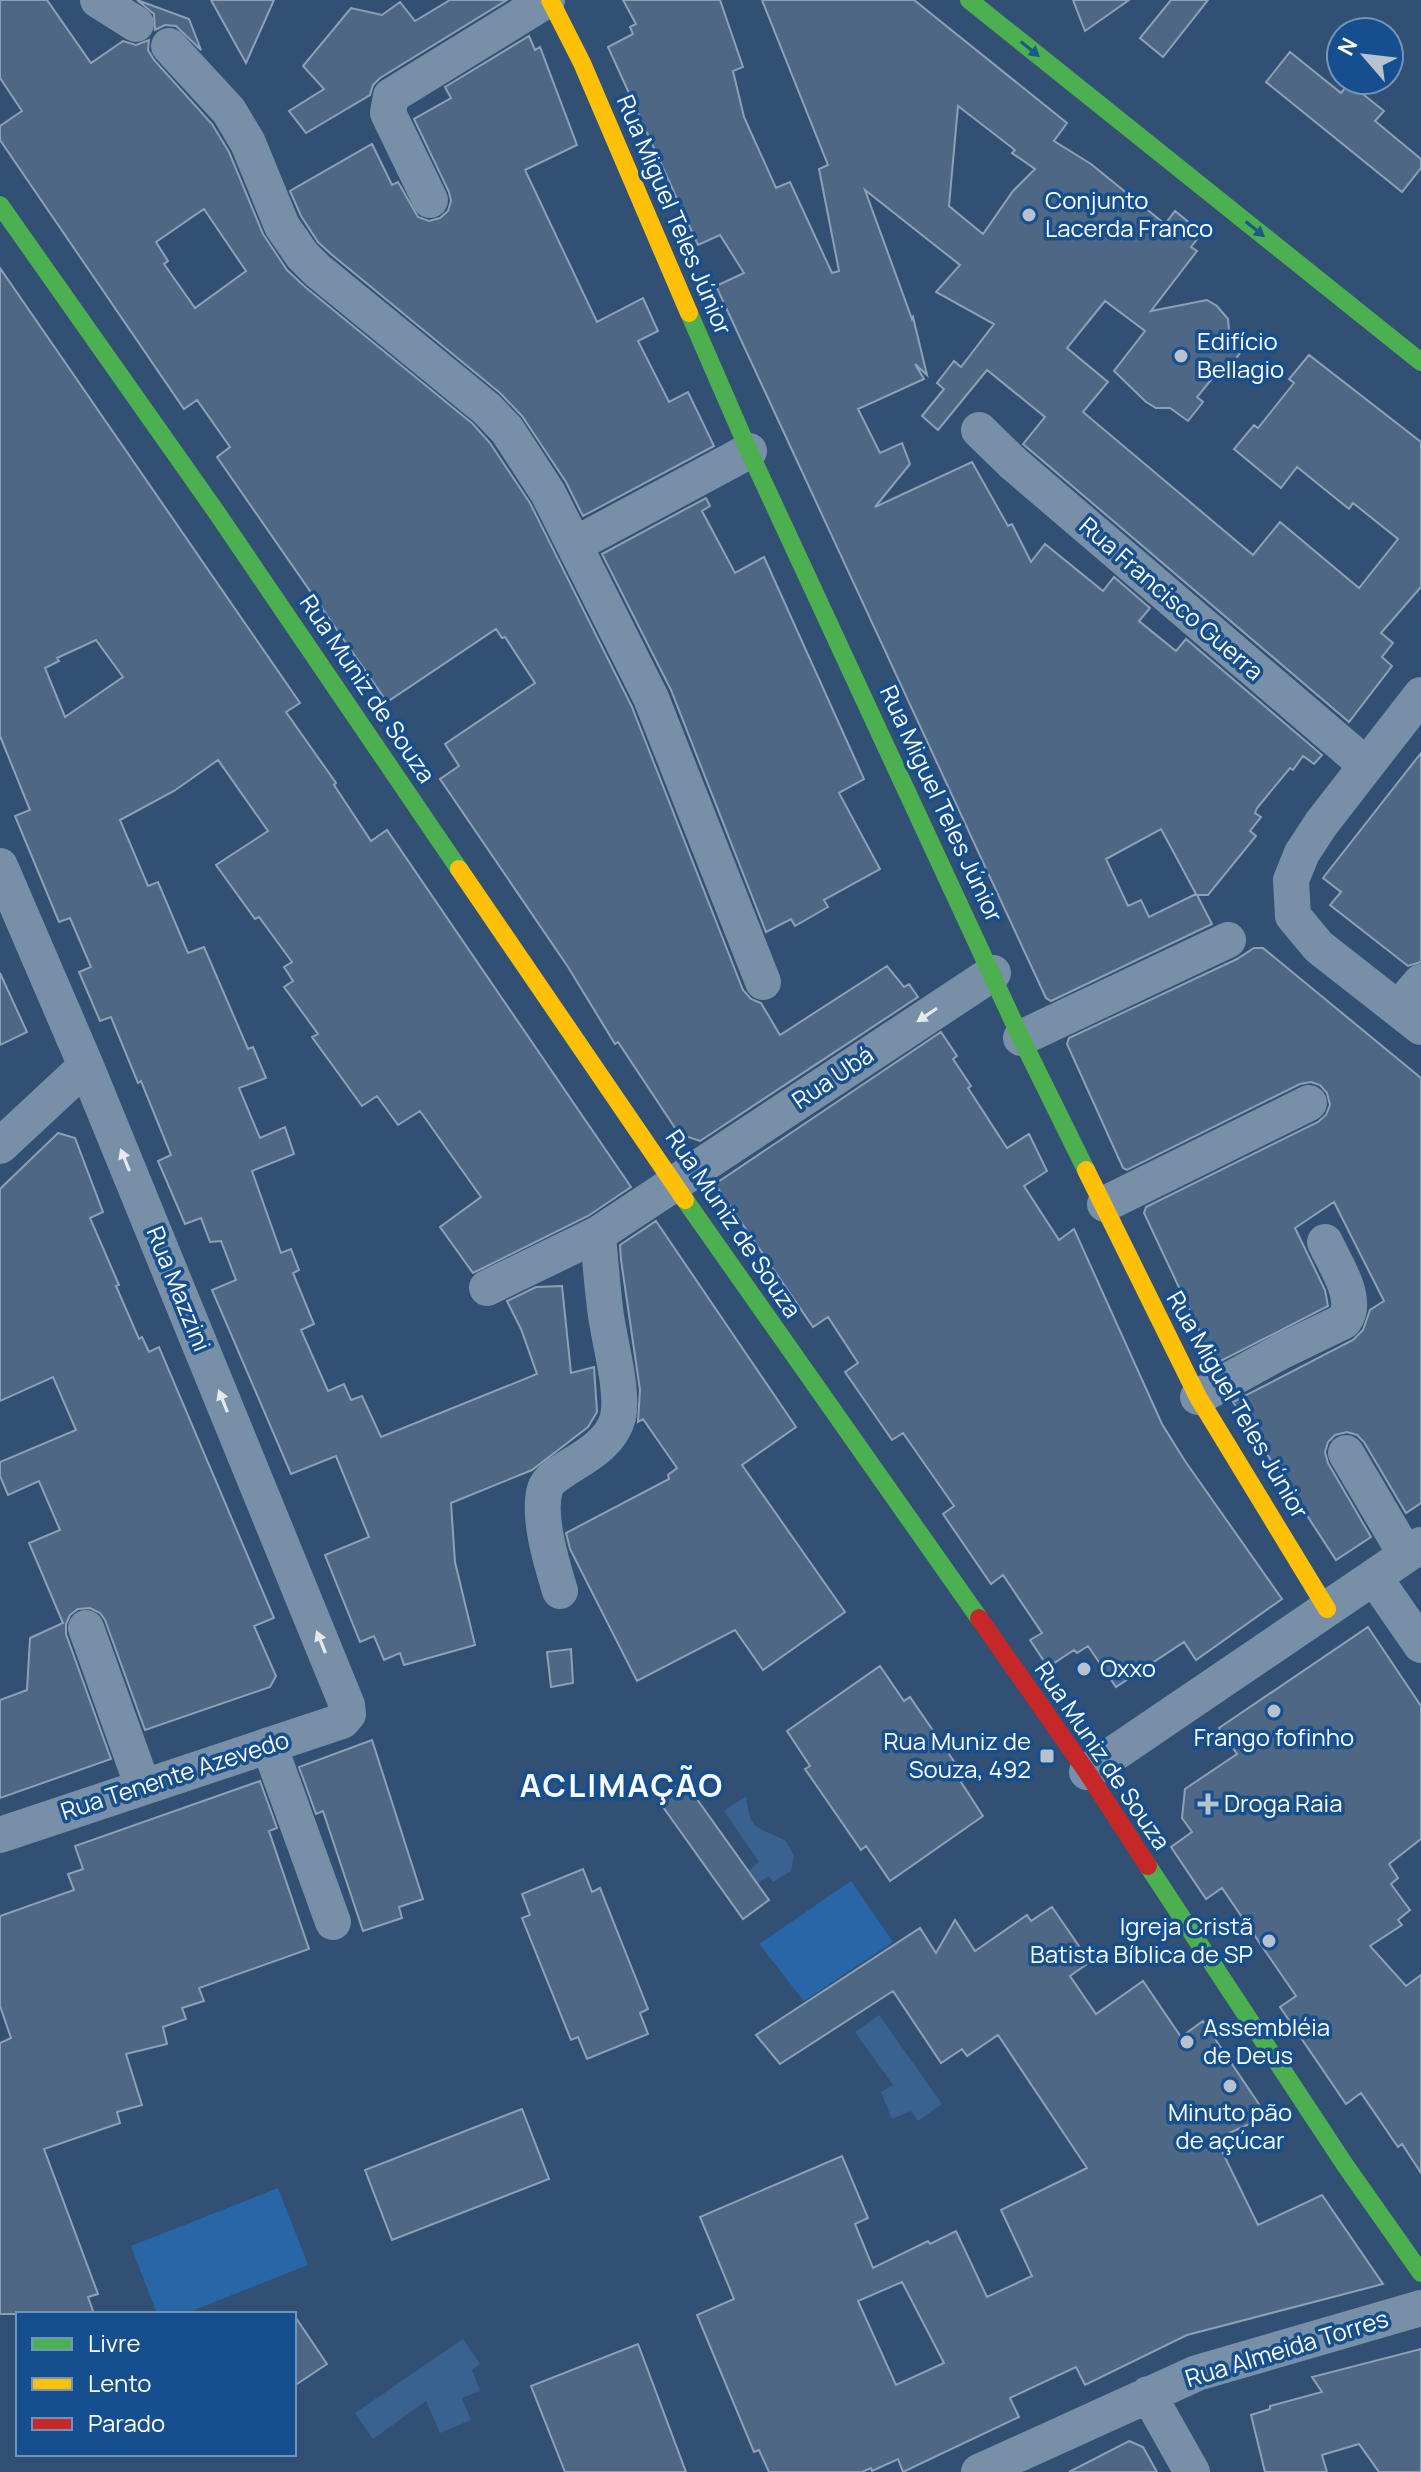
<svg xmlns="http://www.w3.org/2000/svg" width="1421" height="2472" font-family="Manrope,sans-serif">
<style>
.green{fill:#2966a7}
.water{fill:#3a6291}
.building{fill:#4e6784;stroke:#8ea0b5;stroke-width:2;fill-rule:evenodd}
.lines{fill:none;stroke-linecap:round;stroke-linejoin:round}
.street{stroke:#7890a7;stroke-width:36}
.fast{stroke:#4caf50;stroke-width:18}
.slow{stroke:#ffc107;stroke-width:18}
.jam{stroke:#c62828;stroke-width:18}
.oneway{fill:#1a598a}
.oneway2{fill:#e4e9ed}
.poi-dot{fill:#b7c2ce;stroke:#154f90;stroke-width:3}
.labels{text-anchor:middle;stroke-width:7;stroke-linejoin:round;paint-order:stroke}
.poi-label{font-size:24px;fill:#fff;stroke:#154f90;text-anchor:start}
.street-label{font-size:24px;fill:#fff;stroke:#154f90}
.district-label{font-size:32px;font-weight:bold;letter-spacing:2px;fill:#fff;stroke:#154f90}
</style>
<rect width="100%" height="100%" fill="#315074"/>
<path class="green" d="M851,1881l42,61 -89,59 -45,-57z
M278,2188l30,77 -124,49h-27l-26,-68z"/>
<path class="water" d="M746,1796c4,38 13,30 40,45l8,15 -3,15 -18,11 -4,-6 -11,7 -9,-13 10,-8 -35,-51z
M879,2015l63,89 -24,17 -7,-10 -19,8 -11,-27 12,-7 -38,-53z
M463,2339l17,25 -8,6 8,21 -18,7 9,22 -31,13 -14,-32 -53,38 -18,-26z"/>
<path class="building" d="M0,0h47l44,63 32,-22 13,4 13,-5 -1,10 6,10 58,64 17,28 34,82 24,36 17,16 169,138 17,19 40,60 102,204 111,283 8,9 10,4 19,32 107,-69 17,21 5,-3 9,13 -218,144 -21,-7 -61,-92 -3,2 -47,-77 -128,-188 19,-13 -14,-22 90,-61 -30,-46 -3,1 -6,-9 -109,73 -170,-245 13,-10 -33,-47 -13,9 -184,-269v-14l22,-15 -22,-33zM204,209l42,62 -51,37 -31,-44 4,-3 -12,-19z
M137,0l52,19 12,31 -25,-24 -11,-1 -10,5 -1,-16z
M211,0h63l-28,63z
M450,0h57l-127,78 -7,7 -3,10 -64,38 -17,-22 35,-22 -21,-23 48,-58 31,7 18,-13 15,19z
M623,0h97l23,67 -10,4 11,46 32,71 14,-6 42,91 7,-2 -20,-102 9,-4 -66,-165h152l153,123 -13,18 37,23 74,60 10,-13 27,22 -11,14 6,4 -46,60 56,-11 10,6 11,13 1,11 18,13 -14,20 -5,-4 -31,38 6,5 -15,19 -18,-13h-14l-10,-6 -32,-31 31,-40 -40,-30 -38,47 41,34 -25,30 170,143 27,-33 79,66 39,-49 -45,-36 -4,6 -52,-42 -16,21 -47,-39 20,-24 4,3 36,-45 -5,-4 20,-24 112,87v145l-40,46 12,10 -11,14 10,9 -43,56 -326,-278 22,-27 -58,-47 -49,60 -16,-14 22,-27 -7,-6 17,-22 7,6 33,-43 -58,-32 24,-27 -95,-75 47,129 1,-2 14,58 -12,-11 9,15 -66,30 22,44 22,-10 8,21 -35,43 97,-45 36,64 4,-2 19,38 14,-18 58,47 11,-14 36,31 -11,13 37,30 10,-12 136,116 -8,9 -11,-8 -10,14 -3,-2 -33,40 -2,5 6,4 -11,14 6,5 -48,59h-11l15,29 -161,77 -5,-3 -330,-712 28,-13 -24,-38 -22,10 -90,-198 25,-13 -3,-7 6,-3zM958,106l57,44 -3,3 23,16 -22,22 -30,43 -34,-28zM1161,829l35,65 -47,23 -8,-17 -13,6 -22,-47z
M1073,0h56l-44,31z
M1171,0h37l-45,57 -23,-19z
M529,36l6,14 5,-3 37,98 -52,25 72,152 46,-24 15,33 -20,10 31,61 19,-10 26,54 -131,70 -17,-34 -44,-66 -22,-23 -169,-139 -13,-12 -17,-26 -11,-25 82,-47 20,41 6,-3 20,35 11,4 11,-3 8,-7 3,-10 -2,-9 -35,-73 37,-21 -6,-11z
M1290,52l51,41 8,-10 35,28 -9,10 46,38v9l-19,24 -136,-110z
M0,268l300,435 -14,9 50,71 -2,2 37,56 16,-11 244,357 -43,29 -115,57 -33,-46 41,-30 -61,-86 -22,14 -21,-29 -15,10 -50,-69 6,-3 -34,-47 9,-6 -9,-14 8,-5 -33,-45 -4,2 -39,-54 52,-34 -50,-71 -44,31 -54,29 28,66 10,-4 30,71 16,-6 44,102 5,-2 13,31 -27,10 21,50 25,-11 9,27 -42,17 29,82 10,-4 8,21 -6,3 21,51 -13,6 27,61 16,-7 7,16 11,-4 19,41 156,-63 -16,-45 -14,-28 29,-14 26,-1 9,87 23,-6 3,45 -9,15 -56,43 -81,33 4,59 20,83 -71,20 -4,-12 -16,7 -10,-24 -14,6 -35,-87 44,-18 -33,-81 -45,18 -79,-184 24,-10 -15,-39 -11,1 -9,-24 -16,6 -27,-63 13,-6 -30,-74 -3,2 -27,-66 -11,4 -21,-49 12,-5 -21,-49 -11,4 -44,-106 15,-6 -30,-74zM96,640l27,37 -58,40 -20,-49 14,-7 -2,-3z
M706,498l4,8 -8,5 33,62 29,-16 100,222 -25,14 41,76 -56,31 4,7 -33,19 -4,-7 -25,13 -95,-242 -69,-136z
M1421,753v209l-13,4 -78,-61 11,-13 -18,-14z
M1254,948h9l158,130v425l-15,10 -42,-71 -7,-7 -10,-3 -12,3 -7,7 -3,10 3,11 43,74 -35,23 -103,-158 120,-62 10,-10 7,-20 14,-9 -50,-99 -39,26 30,62 3,16 -113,58 -71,-151 2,-6 172,-85 8,-7 4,-10 -3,-12 -7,-8 -9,-3 -11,2 -173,86 -4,-2 -56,-124 2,-6 168,-79z
M0,973l27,59 -27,13z
M941,1032l16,24 -4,3 18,27 -3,2 39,60 22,-14 18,37 -23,15 35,54 15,-11 88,195 23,37 97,138 -86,61 -12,-18 -68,45 -28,-41 -11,7 -3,-3 -26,17 -18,-27 12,-7 -39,-58 -12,9 -48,-70 11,-8 -51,-73 -11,7 -47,-68 13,-9 -30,-46 -15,10 -98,-143z
M58,1133l17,5 28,74 -13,6 29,67 -3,1 23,53 3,-2 7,15 10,-5 115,271 -20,8 22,50 -6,11 -125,43 -40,-110 -5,-7 -10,-5 -12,1 -8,6 -4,9v10l45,125 -111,39v-98l27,-10 3,-52 33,-15 -34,-80 31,-13 -21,-49 -31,14 -8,-19v-14l76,-32 -23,-53 -53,24v-212z
M656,1221l140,206 -54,38 103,147 -82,58 -28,-40 -98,51 -67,-132 -4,-16 103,-54 -1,-4 9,-7 -34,-49 -5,3 2,-32 -19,-130 -1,-15z
M1368,1627l53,79v133l-32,25 9,14 -7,6 19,26 -12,10 4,5 -32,21 36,40 15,-11v198l-19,-29 -4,3 -37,-54 -15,11 -66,-97 16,-11 -74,-108 -16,11 -35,-52 21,-15 -10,-14 3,-29 52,-35 -18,-26z
M571,1649l2,34 -22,4 -4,-35z
M880,1666l24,35 6,-4 56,82 -5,3 22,34 -93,65 -24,-35 -5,4 -56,-81 5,-3 -23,-35z
M372,1740l51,159 -24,8 3,11 -39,13 -40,-120 -7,3 -17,-47z
M260,1781l17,47 -8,3 40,118 -110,39 5,13 -22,7 4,11 -23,8 4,17 -41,10 16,51 -25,7 3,11 -76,26 54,145 -10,3 6,17h-94v-271l11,-5 -11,-32v-90l74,-26 -6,-16 15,-5 -8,-23z
M684,1781l85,119 -26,19 -85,-119z
M583,1869l9,23 8,-4 48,121 -8,4 8,21 -61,25 -9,-22 -7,3 -49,-122 8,-3 -8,-21z
M1052,1907l38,55 -20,14 26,38 47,-33 38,56 22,-16 64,95 -51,23 42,86 64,-30 61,89 -196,51 -102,50 -9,-18 -66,31 9,19 -116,55 -5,-13 -26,12 -1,-3 -9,4h-93l-10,-22 -5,2 -57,-137 37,-16 -34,-82 142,-61 26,62 -13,6 18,44 55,-27 2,3 26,-13 31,66 45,-21 -31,-66 86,-42 -89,-133 -31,21 -5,-7 -21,14 -48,-72 -113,73 -24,-29 164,-107 16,25 19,-33 20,31 52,-36 4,6zM902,2282l42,81 -48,22 -38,-84z
M522,2109l27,70 -157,61 -27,-70z
M294,2315l33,49 -33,22z
M638,2344l48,128h-121l-34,-86z
M1421,2349v123h-42l-20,-28 -37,11 5,17h-62l-14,-57 19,-6v-3l52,-14 -10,-15z
M1129,2441l14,6 14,25h-88z"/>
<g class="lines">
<path class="street" d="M98,0l38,24
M169,46l60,65 19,32 34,83 20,29 15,15 170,139 20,21 41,63 103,205 112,284
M430,200l-42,-87 3,-17 156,-96
M979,430l35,34 352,301
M576,544l173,-93
M1421,695l-100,129 -19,29 -11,27 2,36 26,31 102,80
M0,866l86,200 261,639 1,9 -6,7 -342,114
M1398,1009l23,-27
M1021,1038l207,-98
M0,1146l86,-80
M1105,1204l204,-101
M487,1288l111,-54 395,-261
M1198,1397l84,-46 62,-30c16,-22 -9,-56 -19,-79
M1346,1453l60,102
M1374,1577l47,68
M560,1591c-8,-27 -23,-74 -15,-102 7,-22 63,-32 73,-72 6,-27 -10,-80 -13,-109 -3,-25 -5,-49 -7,-74
M86,1628l57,159
M269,1745l64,177
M1087,1772l334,-227
M1148,2394l44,78
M979,2472l218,-99 224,-65"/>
<path class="fast" d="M969,0l452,362
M0,205l217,308 242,356
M689,313l60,138 272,587 65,132
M685,1200l294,418
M1148,1866l197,299 76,108"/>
<path class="slow" d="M550,0l32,63 107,250
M459,869l226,331
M1086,1170l112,227 129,212"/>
<path class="jam" d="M979,1618l108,154 61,94"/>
</g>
<defs><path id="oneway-solid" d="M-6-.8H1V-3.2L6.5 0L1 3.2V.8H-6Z" transform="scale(2)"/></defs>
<g class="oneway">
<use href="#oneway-solid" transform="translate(1030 49) rotate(39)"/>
<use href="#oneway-solid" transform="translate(1255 229) rotate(39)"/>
</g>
<g class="oneway2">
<use href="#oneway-solid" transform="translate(927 1015) rotate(146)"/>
<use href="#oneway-solid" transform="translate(125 1160) rotate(-112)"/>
<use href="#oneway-solid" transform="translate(223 1401) rotate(-112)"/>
<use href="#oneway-solid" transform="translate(321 1642) rotate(-112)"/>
</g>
<g class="poi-dot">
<circle cx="1029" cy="215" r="8"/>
<circle cx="1181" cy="356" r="8"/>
<circle cx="1084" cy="1669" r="8"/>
<circle cx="1274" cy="1711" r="8"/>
<rect x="1039" y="1748" width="16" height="16" rx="4"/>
<path d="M1204 1792h8v8h8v8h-8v8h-8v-8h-8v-8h8z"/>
<circle cx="1269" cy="1941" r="8"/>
<circle cx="1187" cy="2042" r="8"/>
<circle cx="1230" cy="2086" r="8"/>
</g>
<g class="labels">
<g class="poi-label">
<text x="1045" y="209">Conjunto<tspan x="1045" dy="28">Lacerda Franco</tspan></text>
<text x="1197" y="350">Edifício<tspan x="1197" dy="28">Bellagio</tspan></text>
<text x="1100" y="1677">Oxxo</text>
<text x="1274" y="1746" text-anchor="middle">Frango fofinho</text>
<text x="1031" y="1750" text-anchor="end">Rua Muniz de<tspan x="1031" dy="28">Souza, 492</tspan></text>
<text x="1224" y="1812">Droga Raia</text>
<text x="1253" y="1935" text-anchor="end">Igreja Cristã<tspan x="1253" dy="28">Batista Bíblica de SP</tspan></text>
<text x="1203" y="2036">Assembléia<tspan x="1203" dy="28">de Deus</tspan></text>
<text x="1230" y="2121" text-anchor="middle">Minuto pão<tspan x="1230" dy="28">de açúcar</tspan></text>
</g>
<g class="street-label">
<text transform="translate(674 215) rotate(67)" y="8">Rua Miguel Teles Júnior</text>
<text transform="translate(1171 599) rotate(41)" y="8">Rua Francisco Guerra</text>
<text transform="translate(367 689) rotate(56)" y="8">Rua Muniz de Souza</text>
<text transform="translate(941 804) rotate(65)" y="8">Rua Miguel Teles Júnior</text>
<text transform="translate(833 1078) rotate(-34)" y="8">Rua Ubá</text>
<text transform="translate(733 1224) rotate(56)" y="8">Rua Muniz de Souza</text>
<text transform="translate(178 1289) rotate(68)" y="8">Rua Mazzini</text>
<text transform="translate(1237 1405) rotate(60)" y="8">Rua Miguel Teles Júnior</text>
<text transform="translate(1102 1756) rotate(56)" y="8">Rua Muniz de Souza</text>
<text transform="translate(175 1776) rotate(-18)" y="8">Rua Tenente Azevedo</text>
<text transform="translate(1287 2349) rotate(-17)" y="8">Rua Almeida Torres</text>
</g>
<g class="district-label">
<text x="622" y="1797">ACLIMAÇÃO</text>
</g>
</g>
<rect x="16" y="2312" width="280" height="144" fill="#154f90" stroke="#7395bc" stroke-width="2"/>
<rect x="32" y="2338" width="40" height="12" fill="#4caf50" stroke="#7395bc" stroke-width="2"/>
<text x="88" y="2352" font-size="24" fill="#ffffff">Livre</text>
<rect x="32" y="2378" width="40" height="12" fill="#ffc107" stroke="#7395bc" stroke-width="2"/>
<text x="88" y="2392" font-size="24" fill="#ffffff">Lento</text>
<rect x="32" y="2418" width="40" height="12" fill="#c62828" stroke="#7395bc" stroke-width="2"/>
<text x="88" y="2432" font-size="24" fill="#ffffff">Parado</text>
<g transform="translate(1365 56) rotate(298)"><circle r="38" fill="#154f90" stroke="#7395bc" stroke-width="2"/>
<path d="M0-6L14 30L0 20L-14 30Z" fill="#b7c2ce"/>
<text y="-12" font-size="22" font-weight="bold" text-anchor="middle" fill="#ffffff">N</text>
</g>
</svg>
